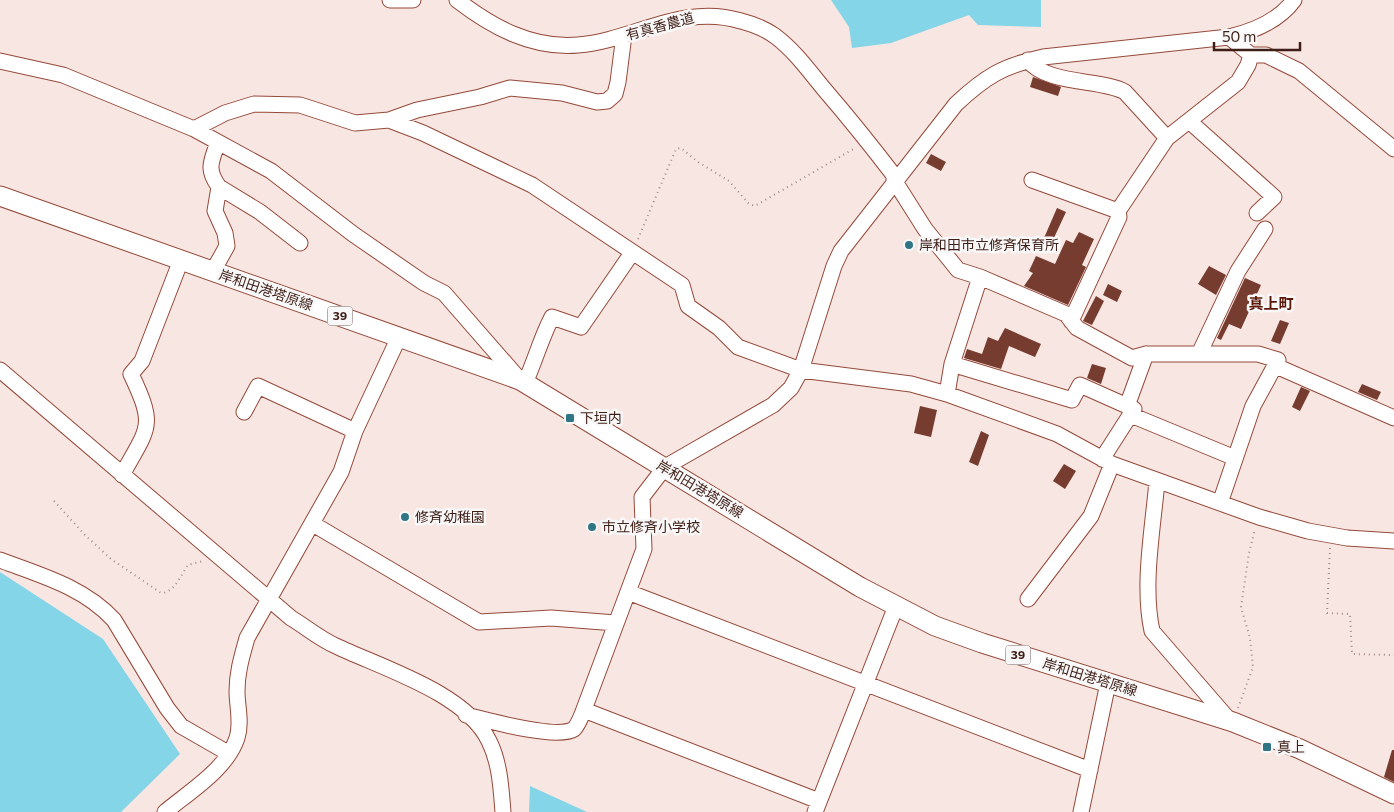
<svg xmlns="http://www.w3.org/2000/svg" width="1394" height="812" font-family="Commissioner,'Noto Sans JP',sans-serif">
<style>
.water{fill:#84d5e7}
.building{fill:#753c2f}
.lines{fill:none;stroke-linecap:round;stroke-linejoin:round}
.minor-casing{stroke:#954939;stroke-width:17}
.major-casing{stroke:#954939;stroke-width:21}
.path{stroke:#a48b86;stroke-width:2;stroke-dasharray:1 4;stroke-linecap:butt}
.minor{stroke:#fff;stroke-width:15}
.major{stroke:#fff;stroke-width:19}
.poi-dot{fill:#307584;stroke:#f8f8f8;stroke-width:2}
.labels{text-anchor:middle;stroke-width:5;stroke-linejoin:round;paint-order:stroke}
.shield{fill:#f8f8f8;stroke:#765f5a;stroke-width:1}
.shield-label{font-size:12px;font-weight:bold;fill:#3f1e17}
.street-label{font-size:14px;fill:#3f1e17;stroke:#f8f8f8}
.poi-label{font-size:14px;fill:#3f1e17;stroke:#f8f8f8;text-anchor:start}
.neighbourhood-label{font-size:15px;font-weight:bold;fill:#5c1607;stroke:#f8f8f8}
</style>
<rect width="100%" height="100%" fill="#f8e6e2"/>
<path class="water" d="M831,0h210v27l-63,-2 -9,-10 -78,28 -39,5 -3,-21z
M0,572l103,67 77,115 -59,58h-121z
M530,786l57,26h-58z"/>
<path class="building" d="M1033,77l28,10 -3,9 -28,-9z
M931,154l15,8 -5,9 -15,-8z
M1057,208l9,4 -14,30 -8,-4z
M1079,232l15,7 -12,26 4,2 -18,38 -44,-19 9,-13 -4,-2 7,-15 19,8 11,-24 7,3z
M1209,266l17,9 -10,20 -18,-11z
M1245,278l16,7 -20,44 -12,-5 -8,16 -4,-2z
M1108,284l14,7 -5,11 -14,-7z
M1096,296l8,5 -12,24 -9,-4z
M1280,320l9,3 -9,21 -9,-3z
M1005,328l36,16 -6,13 -26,-11 -8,23 -37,-11 3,-9 15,5 6,-17 10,4z
M1092,364l14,4 -5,16 -14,-6z
M1362,384l19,8 -4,8 -19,-8z
M1301,387l9,4 -10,20 -8,-4z
M920,406l17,4 -6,27 -17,-4z
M981,431l8,4 -11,31 -9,-4z
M1064,464l12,7 -11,18 -12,-8z
M1392,750h2v32l-10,-5z"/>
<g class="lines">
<g class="minor-casing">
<path id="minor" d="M390,0h23
M457,0c35,27 75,49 121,45 57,-5 104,-42 163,-24 12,3 24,8 34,15 20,15 34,35 49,53 25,29 49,59 72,89
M1229,37l22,18h15l33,16 95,78
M1028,60c18,25 75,19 97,32l42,46
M0,61l63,14 131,54 77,42 82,63 71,49 20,10 76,87
M389,120l28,-10 63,-13 30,-9 52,5 35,9 10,-1 8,-7 3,-12 6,-47
M1189,121l85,76 -17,16
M194,129l31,-16 29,-9 46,1 55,18 34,-3 34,13 109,52 150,100 6,21 31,22 19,19 63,23 110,14 36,10 110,40 55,30 147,53 49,14 39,7 47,3
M894,180l31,49 33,41 22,7 86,37 11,14 55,30 14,-4h112l20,6 -25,46 -33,97
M1032,180l86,31 49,-73 71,-56 10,-17 3,-10
M219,187l41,25 40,31
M213,271l14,-25 -2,-13 -10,-22 4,-24c-13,-18 -8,-25 -1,-45
M1071,321l48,-104 -1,-6
M1199,354l39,-83 27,-42
M952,364l120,36 8,-15 54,24 -32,50
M1276,366l118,52
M0,370l291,248c15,9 29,21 45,28 46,22 130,47 153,95 11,22 12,47 14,71
M525,383c10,-22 16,-45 27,-66l29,10 51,-74
M947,394l5,-30 28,-87
M1127,406l19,-52
M244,412l14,-26 97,45
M1131,415l104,43
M122,475c27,-49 34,-48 9,-101l11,-13 39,-101
M1157,481c-4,47 -15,104 -5,150l78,90
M313,524l166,98 72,-4 65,5
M0,560c40,15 84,27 114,60l53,88 14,18 47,27
M628,592l462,178
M1028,599l63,-83 21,-52
M584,710l235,91
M466,715c20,5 91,25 108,14 4,-4 7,-12 9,-17l61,-163 -2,-52 23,-30 108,-62 18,-17 10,-18 33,-104 7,-15 115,-147c30,-28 47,-38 87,-47l186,-20c25,-6 50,-16 65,-37
M165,812c24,-20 62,-43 72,-74 5,-16 0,-31 0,-47 0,-19 5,-35 10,-53l94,-166 14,-41 44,-94
M815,812l81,-206
M1081,812l27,-129"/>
</g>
<g class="major-casing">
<path id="major" d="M0,196l520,184 340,207 75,39 47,17 251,79 67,27 94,45"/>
</g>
<path class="path" d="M638,239l38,-90 5,-1 17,14 31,19 20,23 6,2 100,-58
M54,501l31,34 26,24 50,34c13,0 20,-18 27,-28l15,-4
M1330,548l-3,65 23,1 2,40 42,1
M1238,708l15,-41 -3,-29 -9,-31 8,-54 6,-24"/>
<use href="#minor" class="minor"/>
<use href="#major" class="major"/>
</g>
<g class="poi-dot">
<circle cx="909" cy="245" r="5"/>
<rect x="565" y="413" width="10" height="10" rx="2.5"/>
<circle cx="405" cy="517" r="5"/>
<circle cx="592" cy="527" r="5"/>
<rect x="1262" y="742" width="10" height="10" rx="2.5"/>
</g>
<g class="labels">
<g class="shield">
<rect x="327.5" y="306.5" width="25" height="19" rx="4"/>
<rect x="1005.5" y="645.5" width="25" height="19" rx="4"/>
</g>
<g class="shield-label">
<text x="340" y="320">39</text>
<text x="1018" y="659">39</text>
</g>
<g class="street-label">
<text transform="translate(660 26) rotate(-15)" y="5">有真香農道</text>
<text transform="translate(266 290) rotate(19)" y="5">岸和田港塔原線</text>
<text transform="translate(700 489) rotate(31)" y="5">岸和田港塔原線</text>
<text transform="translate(1090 677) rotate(17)" y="5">岸和田港塔原線</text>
</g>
<g class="poi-label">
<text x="919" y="250">岸和田市立修斉保育所</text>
<text x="580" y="423">下垣内</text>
<text x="415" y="522">修斉幼稚園</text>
<text x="602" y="532">市立修斉小学校</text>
<text x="1277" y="752">真上</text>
</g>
<g class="neighbourhood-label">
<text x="1271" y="309">真上町</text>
</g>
</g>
<path d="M1214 42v8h86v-8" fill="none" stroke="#3f1e17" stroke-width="2.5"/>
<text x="1222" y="42" font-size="15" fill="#3f1e17" stroke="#f8f8f8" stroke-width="4" paint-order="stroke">50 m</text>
</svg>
